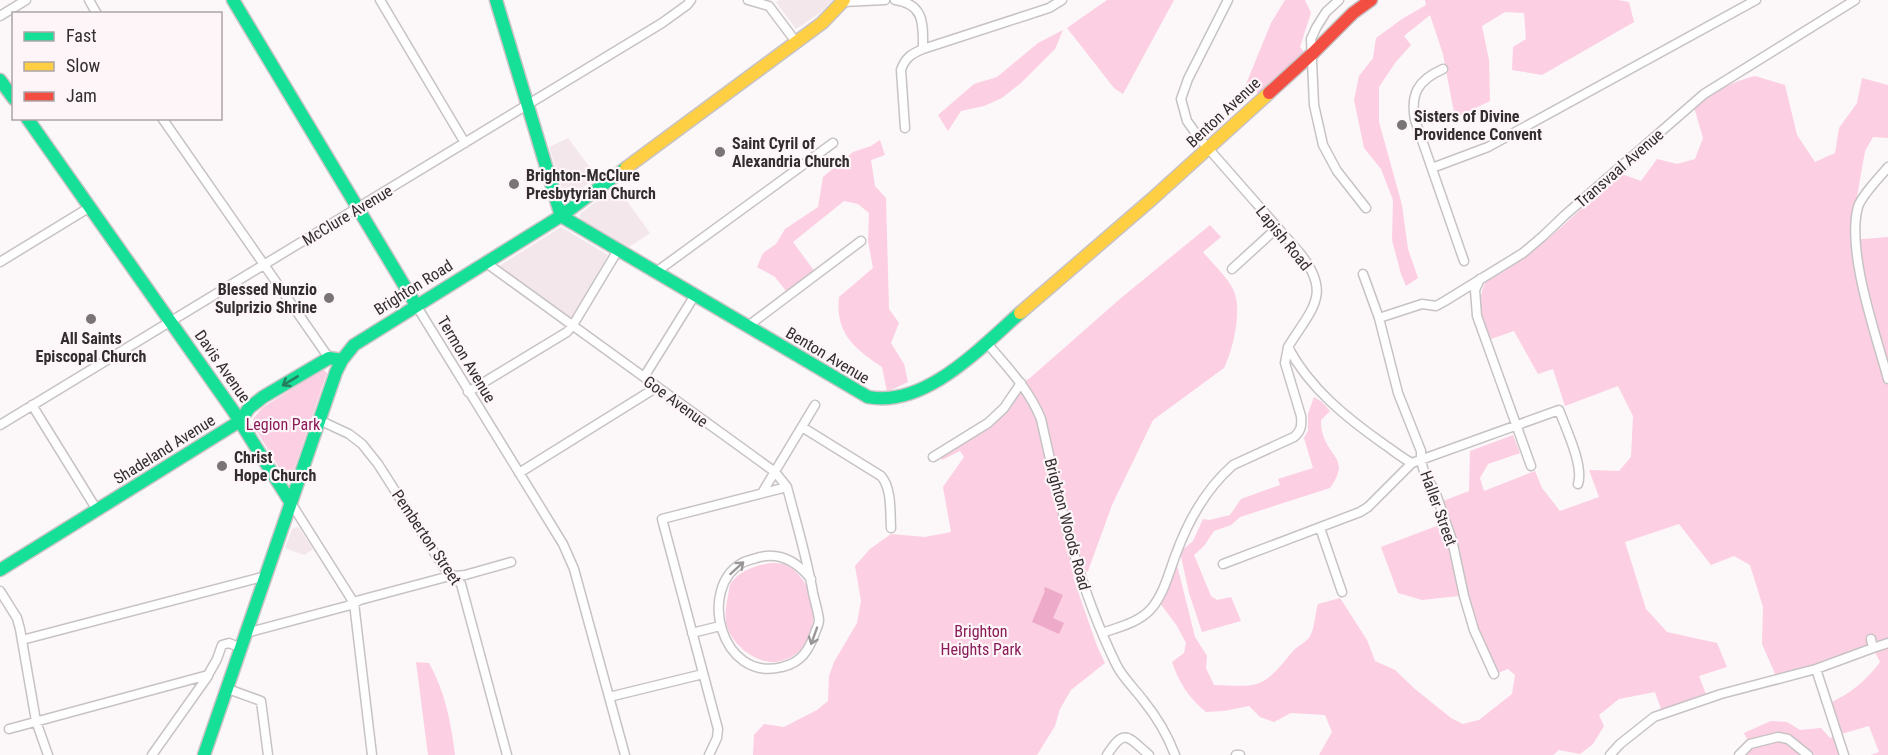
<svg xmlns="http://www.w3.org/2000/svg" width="1888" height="755" font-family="'Roboto Condensed',sans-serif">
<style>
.built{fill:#f4e7ec}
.green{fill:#fccfe2}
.water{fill:#edabc9}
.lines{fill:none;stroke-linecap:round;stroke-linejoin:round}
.street-casing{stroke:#c7c3c5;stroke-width:11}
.fast-casing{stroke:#c7c3c5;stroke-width:15}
.slow-casing{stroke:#c7c3c5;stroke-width:15}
.jam-casing{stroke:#c7c3c5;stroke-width:15}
.street{stroke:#fffefe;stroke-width:8}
.fast{stroke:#16e098;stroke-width:12}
.slow{stroke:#ffcf43;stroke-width:12}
.jam{stroke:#f24e42;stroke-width:12}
.oneway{stroke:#257e5f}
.oneway2{stroke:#989697}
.poi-dot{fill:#797476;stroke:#fef5f8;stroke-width:2}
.labels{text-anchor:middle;stroke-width:4.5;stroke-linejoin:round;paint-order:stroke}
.street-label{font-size:16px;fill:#322e30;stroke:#fef5f8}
.poi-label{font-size:16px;font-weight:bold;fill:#322e30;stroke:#fef5f8;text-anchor:start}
.park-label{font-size:16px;fill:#881b58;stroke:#fef5f8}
</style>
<rect width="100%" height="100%" fill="#fcf7f9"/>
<path class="built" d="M779,0h54l-13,13 -24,16 -20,-27z
M568,138l29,39 -30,22 -3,-3 -15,-49z
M616,186l34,47 -21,14 -49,-28v-5z
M561,227l47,28 -36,64 -73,-53z
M297,527l2,1 14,21 -9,6 -19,-7 7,-19z"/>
<path class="green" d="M1107,0h67l-51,94 -9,-6 -47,-60z
M1285,0h20l6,13 -11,34 8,10 -45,40 -17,-13 25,-61z
M1425,0h193l11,2 5,20 -92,53 -30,-5 1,-23 13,-8 -2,-26 -19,-1 -23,14 7,34 1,41 -35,17 -12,-64 -13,-39 -26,21 7,9 -16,18 -16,24v35l23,83 6,44 10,29 -12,8 -5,-12 -9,-34 1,-40 -12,-31 -17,-21 -10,-48 5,-24 14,-18 3,-20 26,-19 24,-14z
M1063,30l-8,19 -34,34 -19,15 -18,8 -23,5 -13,20 -10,-16 36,-31 23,-7 41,-34z
M1755,76l30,9 12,50 18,27 20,-9 4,-25 18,-25 5,-25 26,7v53l-15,-1 -8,14 -9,51 -5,15v23l37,-3v402l-73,26 -39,11 -14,-32 1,-37 -13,-42 -16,-9 -23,9 -32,-41 -54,18 21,67 21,23 50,11 10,24 -28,9 8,21 -45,15 -7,-20 -36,7 -20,16 5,11 -11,18 -13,10 -21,-4 -6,5h-234l13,-23 -7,-17 -34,-2 -17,9 -14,-5 -11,-11 -25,5 -18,1c-17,-14 -27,-29 -34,-50l12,-9 2,-10 -9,-17 -17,-23 16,-42 19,76 12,19 -1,12 8,17c47,2 49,3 79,-34 4,-5 14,-9 17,-15 5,-9 5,-23 8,-32l22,-6 27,42 8,21 20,9 20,19 36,29 12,6 16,-4 33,-26 3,-19 -7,-6 -18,7 -19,-40 -12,-40 -37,4 -24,-7 -17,-46 69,-26 -7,-20 26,-10 1,-40 43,-16 7,18 -32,11 -8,14 4,13 51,-20 7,17 18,23 39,-14 -10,-27 30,1 12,-14 2,-41 -15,-30 -53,20 -12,-37 -15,5 -24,-43 -23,8c-11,-25 -15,-30 -6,-57 51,-26 92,-70 134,-109l22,8 16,-22 20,5 18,-5 8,-21 -9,-31c18,-14 39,-26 61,-31z
M880,140l5,15 -14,5 4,26 11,12 3,111 10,14 -8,20 13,21 4,18 -21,10 -5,-25c-28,-19 -47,-34 -43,-70l34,-29 -5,-27 1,-28 -11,-9 -14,-3 -51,41 22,30 -29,19 -11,-14 -18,-10 6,-14 13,-9 9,-15 33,-22 5,-30 30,-25 18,-6z
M1210,225l11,12 -18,15c9,11 24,25 30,37 10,19 0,61 -9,79l-71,52 -41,85 -24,66 -15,6 24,69 8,17 -34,27 -11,19 -5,17 -18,29h-284l1,-20 10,-11 20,3 33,-17 11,-9 1,-25 5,-14 23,-39 4,-22 -6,-35 15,-17 21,-15 34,3 26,-5 -8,-45 21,-30 -4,-6 -18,9 -6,-11 20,-9 41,-28 18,-25 15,-9 91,-80z
M323,369l4,4 -34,100 -3,4 -6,-1 -31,-51v-6l9,-11z
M1314,397l8,5 8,9 -9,9c0,4 0,10 2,15 8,24 27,25 7,53l-90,29 -9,8 -17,6 -10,15 -10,9 17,41 6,4 14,-3 10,24 -39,11 -13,-39 -9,-41 13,-11 10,-22 6,1 21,-5 11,-16 39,-14 -2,-6 35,-11 -9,-30 4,-7v-17z
M771,563c5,0 10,0 14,1 4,1 8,5 11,8 27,25 24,84 -20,90 -21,2 -46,-19 -50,-39 -1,-8 0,-19 2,-27 1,-4 1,-10 3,-13 9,-13 27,-18 40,-20z
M1888,647v108h-17l8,-3 -10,-26 -28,8 -11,-31c21,-10 37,-23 50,-41l-6,-12z
M416,662l13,1c16,28 22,60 26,92h-27z
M1771,721l16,1 13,8 21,-2 9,10 5,-2 6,19h-102l11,-11 -6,-11z"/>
<path class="water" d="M1045,587l18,8 -10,23 11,5 -5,11 -27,-12 13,-31 -1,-1z"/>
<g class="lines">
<g class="street-casing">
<path id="street" d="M89,0l8,14
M380,0l85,143
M748,0l21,6 27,36
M895,0c30,4 28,25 28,49 -12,5 -18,9 -22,21l4,58
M1339,0l-13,12 -10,16 -5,11 3,66 9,40 14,26 29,37
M843,2l42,-2
M0,16l26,-16
M923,49l126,-41 13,-8
M1443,69c-25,11 -33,25 -28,51l49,141
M162,118l167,240
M1888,167c-8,10 -27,29 -30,40 -12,44 18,128 30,172
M1432,168l56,-21 268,-147
M0,262l90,-55
M485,262l290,210 12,15c9,35 20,71 26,106 2,9 5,18 6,27 0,5 -3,9 -4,13 -6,17 -14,30 -33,34 -61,16 -85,-79 -40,-104 5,-3 12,-4 18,-6 22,-5 38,6 51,22
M1232,269l45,-41
M656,272l177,-129
M1363,274l16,44 19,75 23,58v10l4,14 10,16 17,49 12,56 10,34 20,44
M1480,279l-5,11 2,26 54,150
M416,305l147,239 11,25 51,186
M1379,318l43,-14 14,2 9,-5 78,-48 20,-17 22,-21 139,-121 151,-94
M748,326l113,-85
M986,342c21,25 43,47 55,77 19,85 36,165 75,245 6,13 18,24 27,36 13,16 25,36 32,55
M1288,347c21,41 60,72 97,98 9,6 17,13 27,18l147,-53c7,19 25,56 19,74
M644,377l51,-82
M468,392l99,-60 6,-7 45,-75
M32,405l65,105
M319,420l30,14 13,10 16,20 65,102 18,18 46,171
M0,425l662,-402 25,-18 4,-5
M802,427l79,49c11,12 9,36 10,52
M933,457l55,-34 16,-15 17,-25
M519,473l138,-86
M762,493l53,-88
M291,503l63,100 18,152
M1320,528l22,64
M1223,564l137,-52 8,-5 44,-44
M0,591l17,27 3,11 16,92 12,34
M246,633l101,-27 13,-6 86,-23 19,-2 46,-13
M692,633l28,-7
M1102,633c17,-6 36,-10 49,-24 13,-15 18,-37 25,-55 12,-33 31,-66 57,-89l61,-28c7,-6 8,-11 7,-21l-16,-53 3,-16c24,-39 45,-53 11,-95l-99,-113 -13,-18 -6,-22 7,-20 40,-79
M1871,639l2,9 15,-5
M22,640l244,-64
M1816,669l28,86
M228,689l33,12 7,54
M609,697l94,-23
M9,729l199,-54 9,-16 5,-14 7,-2 12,5
M152,755l56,-79
M709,755l8,-17 1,-9 -56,-210 125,-32
M1107,755c18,-28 21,-18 42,0
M1236,755h4
M1610,755l10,-11 34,-27 67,-23 95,-25 57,-21
M1739,755l11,-11 28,-7 10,2 20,16"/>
</g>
<g class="fast-casing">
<path id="fast" d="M233,0l183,305
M496,0l65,216 307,181c57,11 112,-49 152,-84
M0,80l14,19
M27,118l207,294 57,91
M0,570l240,-149 9,-13 14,-11 66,-39 13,2
M204,755l132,-383 6,-12 12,-15 207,-129 65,-48"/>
</g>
<g class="slow-casing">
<path id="slow" d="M626,168l196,-145 22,-23
M1020,313l132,-114 117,-106"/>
</g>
<g class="jam-casing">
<path id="jam" d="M1269,93l44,-40 40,-40 18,-13"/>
</g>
<use href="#street" class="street"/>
<use href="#fast" class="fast"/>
<use href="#slow" class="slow"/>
<use href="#jam" class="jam"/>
</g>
<defs><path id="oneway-shaft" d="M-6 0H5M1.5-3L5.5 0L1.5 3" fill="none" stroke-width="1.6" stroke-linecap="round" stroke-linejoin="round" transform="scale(1.5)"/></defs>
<use class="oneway" href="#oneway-shaft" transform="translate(290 381) rotate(149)"/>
<g class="oneway2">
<use href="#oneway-shaft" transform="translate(737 568) rotate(-42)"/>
<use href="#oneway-shaft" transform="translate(814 636) rotate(110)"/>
</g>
<g class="poi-dot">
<circle cx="1402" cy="125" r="6"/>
<circle cx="720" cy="152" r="6"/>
<circle cx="514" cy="184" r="6"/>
<circle cx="329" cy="298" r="6"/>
<circle cx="91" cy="319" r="6"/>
<circle cx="222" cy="466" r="6"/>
</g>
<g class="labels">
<g class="street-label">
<text transform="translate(1223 112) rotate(-43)" y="6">Benton Avenue</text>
<text transform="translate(1619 168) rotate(-41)" y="6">Transvaal Avenue</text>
<text transform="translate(347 215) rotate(-31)" y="6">McClure Avenue</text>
<text transform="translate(1284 238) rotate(51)" y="6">Lapish Road</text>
<text transform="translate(413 287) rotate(-32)" y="6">Brighton Road</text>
<text transform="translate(828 355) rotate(31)" y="6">Benton Avenue</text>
<text transform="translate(467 359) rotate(59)" y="6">Termon Avenue</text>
<text transform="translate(223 366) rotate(55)" y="6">Davis Avenue</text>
<text transform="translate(676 401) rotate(36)" y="6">Goe Avenue</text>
<text transform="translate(164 449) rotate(-32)" y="6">Shadeland Avenue</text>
<text transform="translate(1439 508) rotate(70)" y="6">Haller Street</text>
<text transform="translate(1068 524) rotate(75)" y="6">Brighton Woods Road</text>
<text transform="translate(427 537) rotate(56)" y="6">Pemberton Street</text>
</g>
<g class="poi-label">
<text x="1414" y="122">Sisters of Divine<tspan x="1414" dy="18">Providence Convent</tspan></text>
<text x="732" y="149">Saint Cyril of<tspan x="732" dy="18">Alexandria Church</tspan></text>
<text x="526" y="181">Brighton-McClure<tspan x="526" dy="18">Presbytyrian Church</tspan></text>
<text x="317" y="295" text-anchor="end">Blessed Nunzio<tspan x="317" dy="18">Sulprizio Shrine</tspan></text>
<text x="91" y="344" text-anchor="middle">All Saints<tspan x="91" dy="18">Episcopal Church</tspan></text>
<text x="234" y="463">Christ<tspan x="234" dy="18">Hope Church</tspan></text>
</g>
<g class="park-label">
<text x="283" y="430">Legion Park</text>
<text x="981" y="637">Brighton<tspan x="981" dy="18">Heights Park</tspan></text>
</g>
</g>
<rect x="12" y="12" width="210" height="108" fill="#fef5f8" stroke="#aca5a8" stroke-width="1.5"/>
<rect x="24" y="32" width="30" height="9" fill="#16e098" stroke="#aca5a8" stroke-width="1.5"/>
<text x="66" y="42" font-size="18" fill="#322e30">Fast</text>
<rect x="24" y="62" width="30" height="9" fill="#ffcf43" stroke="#aca5a8" stroke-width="1.5"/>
<text x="66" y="72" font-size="18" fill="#322e30">Slow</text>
<rect x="24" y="92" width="30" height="9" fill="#f24e42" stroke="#aca5a8" stroke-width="1.5"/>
<text x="66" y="102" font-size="18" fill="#322e30">Jam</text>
</svg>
